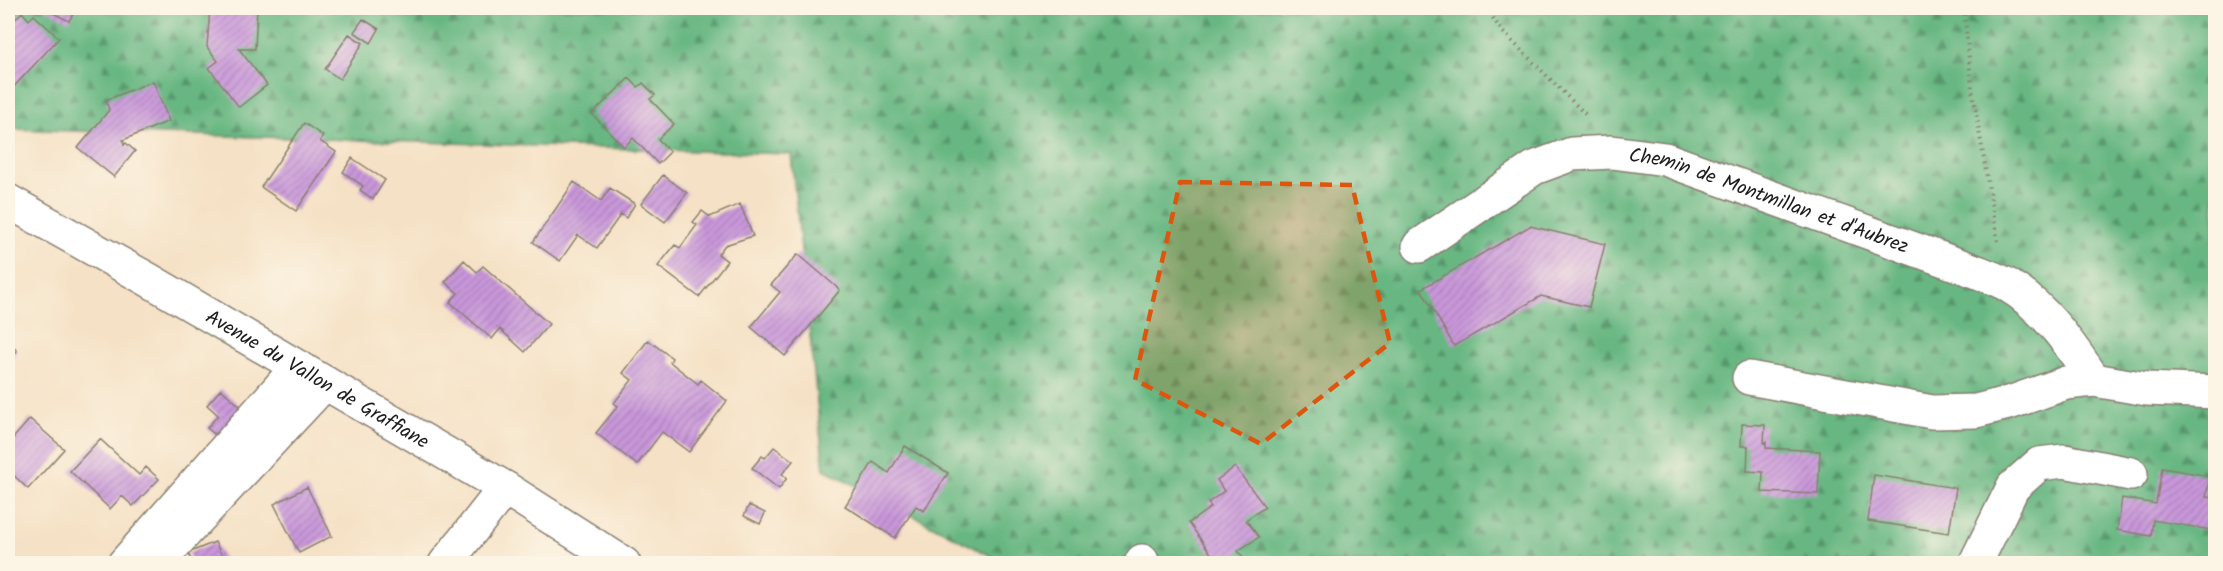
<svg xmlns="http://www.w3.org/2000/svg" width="2223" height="571" font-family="Kalam,sans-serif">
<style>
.forest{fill:url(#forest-firs);stroke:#426a4f;stroke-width:1.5}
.building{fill:url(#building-hatch)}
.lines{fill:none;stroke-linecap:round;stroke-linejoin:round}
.minor-casing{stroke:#887e70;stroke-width:36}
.tertiary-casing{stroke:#887e70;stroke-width:36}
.path{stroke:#887e70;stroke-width:4;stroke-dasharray:1.5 4.5;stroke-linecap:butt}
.minor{stroke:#fff;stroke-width:33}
.tertiary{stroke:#fff;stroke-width:33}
.marked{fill:#de560d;fill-opacity:0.2;stroke:#de560d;stroke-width:4.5;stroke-dasharray:12 8;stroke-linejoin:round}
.labels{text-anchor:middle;stroke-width:4.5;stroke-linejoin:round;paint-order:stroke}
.street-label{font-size:20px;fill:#1c1c1c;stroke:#fcf5e5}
</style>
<defs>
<pattern id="forest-firs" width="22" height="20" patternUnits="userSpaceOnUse" patternTransform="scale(1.5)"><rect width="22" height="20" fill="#68b782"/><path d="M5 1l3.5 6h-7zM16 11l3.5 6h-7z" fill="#55946a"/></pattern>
<pattern id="building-hatch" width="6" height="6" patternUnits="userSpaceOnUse" patternTransform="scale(1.5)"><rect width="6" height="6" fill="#ca98db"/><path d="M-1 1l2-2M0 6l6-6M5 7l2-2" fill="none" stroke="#a37bb1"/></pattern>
</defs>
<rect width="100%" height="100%" fill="#fcf5e5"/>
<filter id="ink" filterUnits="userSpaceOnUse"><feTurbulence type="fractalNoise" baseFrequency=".0167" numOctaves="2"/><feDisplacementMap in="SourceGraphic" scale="12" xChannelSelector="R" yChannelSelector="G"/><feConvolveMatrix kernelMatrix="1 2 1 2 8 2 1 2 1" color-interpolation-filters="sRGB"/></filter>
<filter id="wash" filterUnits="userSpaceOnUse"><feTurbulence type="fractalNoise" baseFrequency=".008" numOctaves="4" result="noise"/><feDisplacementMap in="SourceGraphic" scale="24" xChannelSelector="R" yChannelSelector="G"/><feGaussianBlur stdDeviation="1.35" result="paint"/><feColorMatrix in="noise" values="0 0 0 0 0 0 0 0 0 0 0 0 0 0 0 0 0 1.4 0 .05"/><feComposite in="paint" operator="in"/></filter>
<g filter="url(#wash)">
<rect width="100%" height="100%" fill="#f5e1c5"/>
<path class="forest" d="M8,8h2207v555h-1211l-180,-94 -33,-315 -780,-25 -3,-8z"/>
<g id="blocks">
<path class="building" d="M43,8h34l-8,13z
M210,8h47l-2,41h-16l28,36 -28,22 -30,-39 9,-7 -11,-14z
M22,12l7,8 5,-5 25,23 -51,55v-66z
M363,19l16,10 -8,14 -17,-11z
M349,34l14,9 -23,36 -15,-10z
M629,78l9,9 5,-4 12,12 -5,4 24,25 -16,15 12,13 -12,12 -25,-26 -9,9 -32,-33z
M153,81l16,40 -46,19 1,5 2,-2 9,8 -21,26 -36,-29 31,-38 -3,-10z
M304,123l19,13 -3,5 16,11 -40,59 -35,-24z
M352,158l33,22 -12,19 -13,-9 3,-4 -20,-14z
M663,175l24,18 -22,29 -24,-18z
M574,182l27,19 9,-13 25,16 -9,14 -5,-4 -24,34 -19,-13 -18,26 -27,-19z
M740,204l13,32 -28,9 -7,9 9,7 -28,36 -41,-31 17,-21 5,3 17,-23 -4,-3 9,-11 8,6z
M1530,226l75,18 -16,63 -48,-11 -87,50 -33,-57z
M798,254l42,36 -55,66 -34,-29 29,-35 -9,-7z
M464,260l13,12 6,-6 66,58 -24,28 -25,-23 -8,10 -42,-37 8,-9 -13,-11z
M648,340l24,18 -2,4 28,22 3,-4 26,21 -38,51 -27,-20 -25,33 -41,-32 22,-27 -4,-3 18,-23 -9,-7z
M8,342l9,9 -9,10z
M221,389l28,25 -25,28 -17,-14 11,-13 -11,-10z
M30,419l34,30 -36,40 -20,-19v-26z
M1742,424l23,1 -1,18 2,-1v6l54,3 -2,43 -56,-2 1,-20 -16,-1 1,-25h-7z
M100,439l39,36 7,-8 13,12 -26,27 -11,-10 -12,13 -40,-38z
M905,446l43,27 -24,38 -8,-5 -21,32 -50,-32 28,-44 16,11z
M774,447l19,14 -11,13 5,4 -8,11 -27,-21 10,-12 3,2z
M1235,467l30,40 -19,13 13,17 -21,14 11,13h-33l-7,-7 3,-2 -23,-32 22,-16 -3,-4 16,-12 -7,-11z
M2162,468l48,8 -4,21 10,1 -5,32 -58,-10 -2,16 -34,-6 5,-32 34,6z
M1874,475l82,13 -7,45 -81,-12z
M307,487l25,49 -33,17 -25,-49z
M749,505l16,8 -5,11 -16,-8z
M215,542l11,22h-33l-5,-11z"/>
</g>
</g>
<g filter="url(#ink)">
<use href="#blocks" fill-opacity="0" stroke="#887e70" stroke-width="1.5"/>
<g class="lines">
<g class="minor-casing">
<g id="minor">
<path id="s1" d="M1419,246l115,-78 38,-14 40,-2 53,7 310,112c10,4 21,8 31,13 39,23 63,59 88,96"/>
<path d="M1749,378l183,34 44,-1 36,-9 54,-19 28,-3 53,9 69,3"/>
<path d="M124,564l173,-196"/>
<path d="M156,564l169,-181"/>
<path d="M445,564l60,-76"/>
<path d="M1141,564l1,-3"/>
<path d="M1975,564l38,-77 26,-23 25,-3 67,13"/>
</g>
</g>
<g class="tertiary-casing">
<g id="tertiary">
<path id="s2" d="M8,201l141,79 356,208 119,76"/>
</g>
</g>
<path class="path" d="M1486,8l16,23 86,86
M1964,8l8,81 26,153"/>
<use href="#minor" class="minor"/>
<use href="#tertiary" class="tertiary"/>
</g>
</g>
<path class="marked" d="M1180,182l172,3 38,158 -129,101 -126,-64z"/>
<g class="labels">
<g class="street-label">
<text dy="7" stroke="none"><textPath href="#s1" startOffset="384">Chemin de Montmillan et d'Aubrez</textPath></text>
<text dy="7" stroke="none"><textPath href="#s2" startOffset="357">Avenue du Vallon de Graffiane</textPath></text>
</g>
</g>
<rect width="2223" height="571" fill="none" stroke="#fcf5e5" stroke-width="30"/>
</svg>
